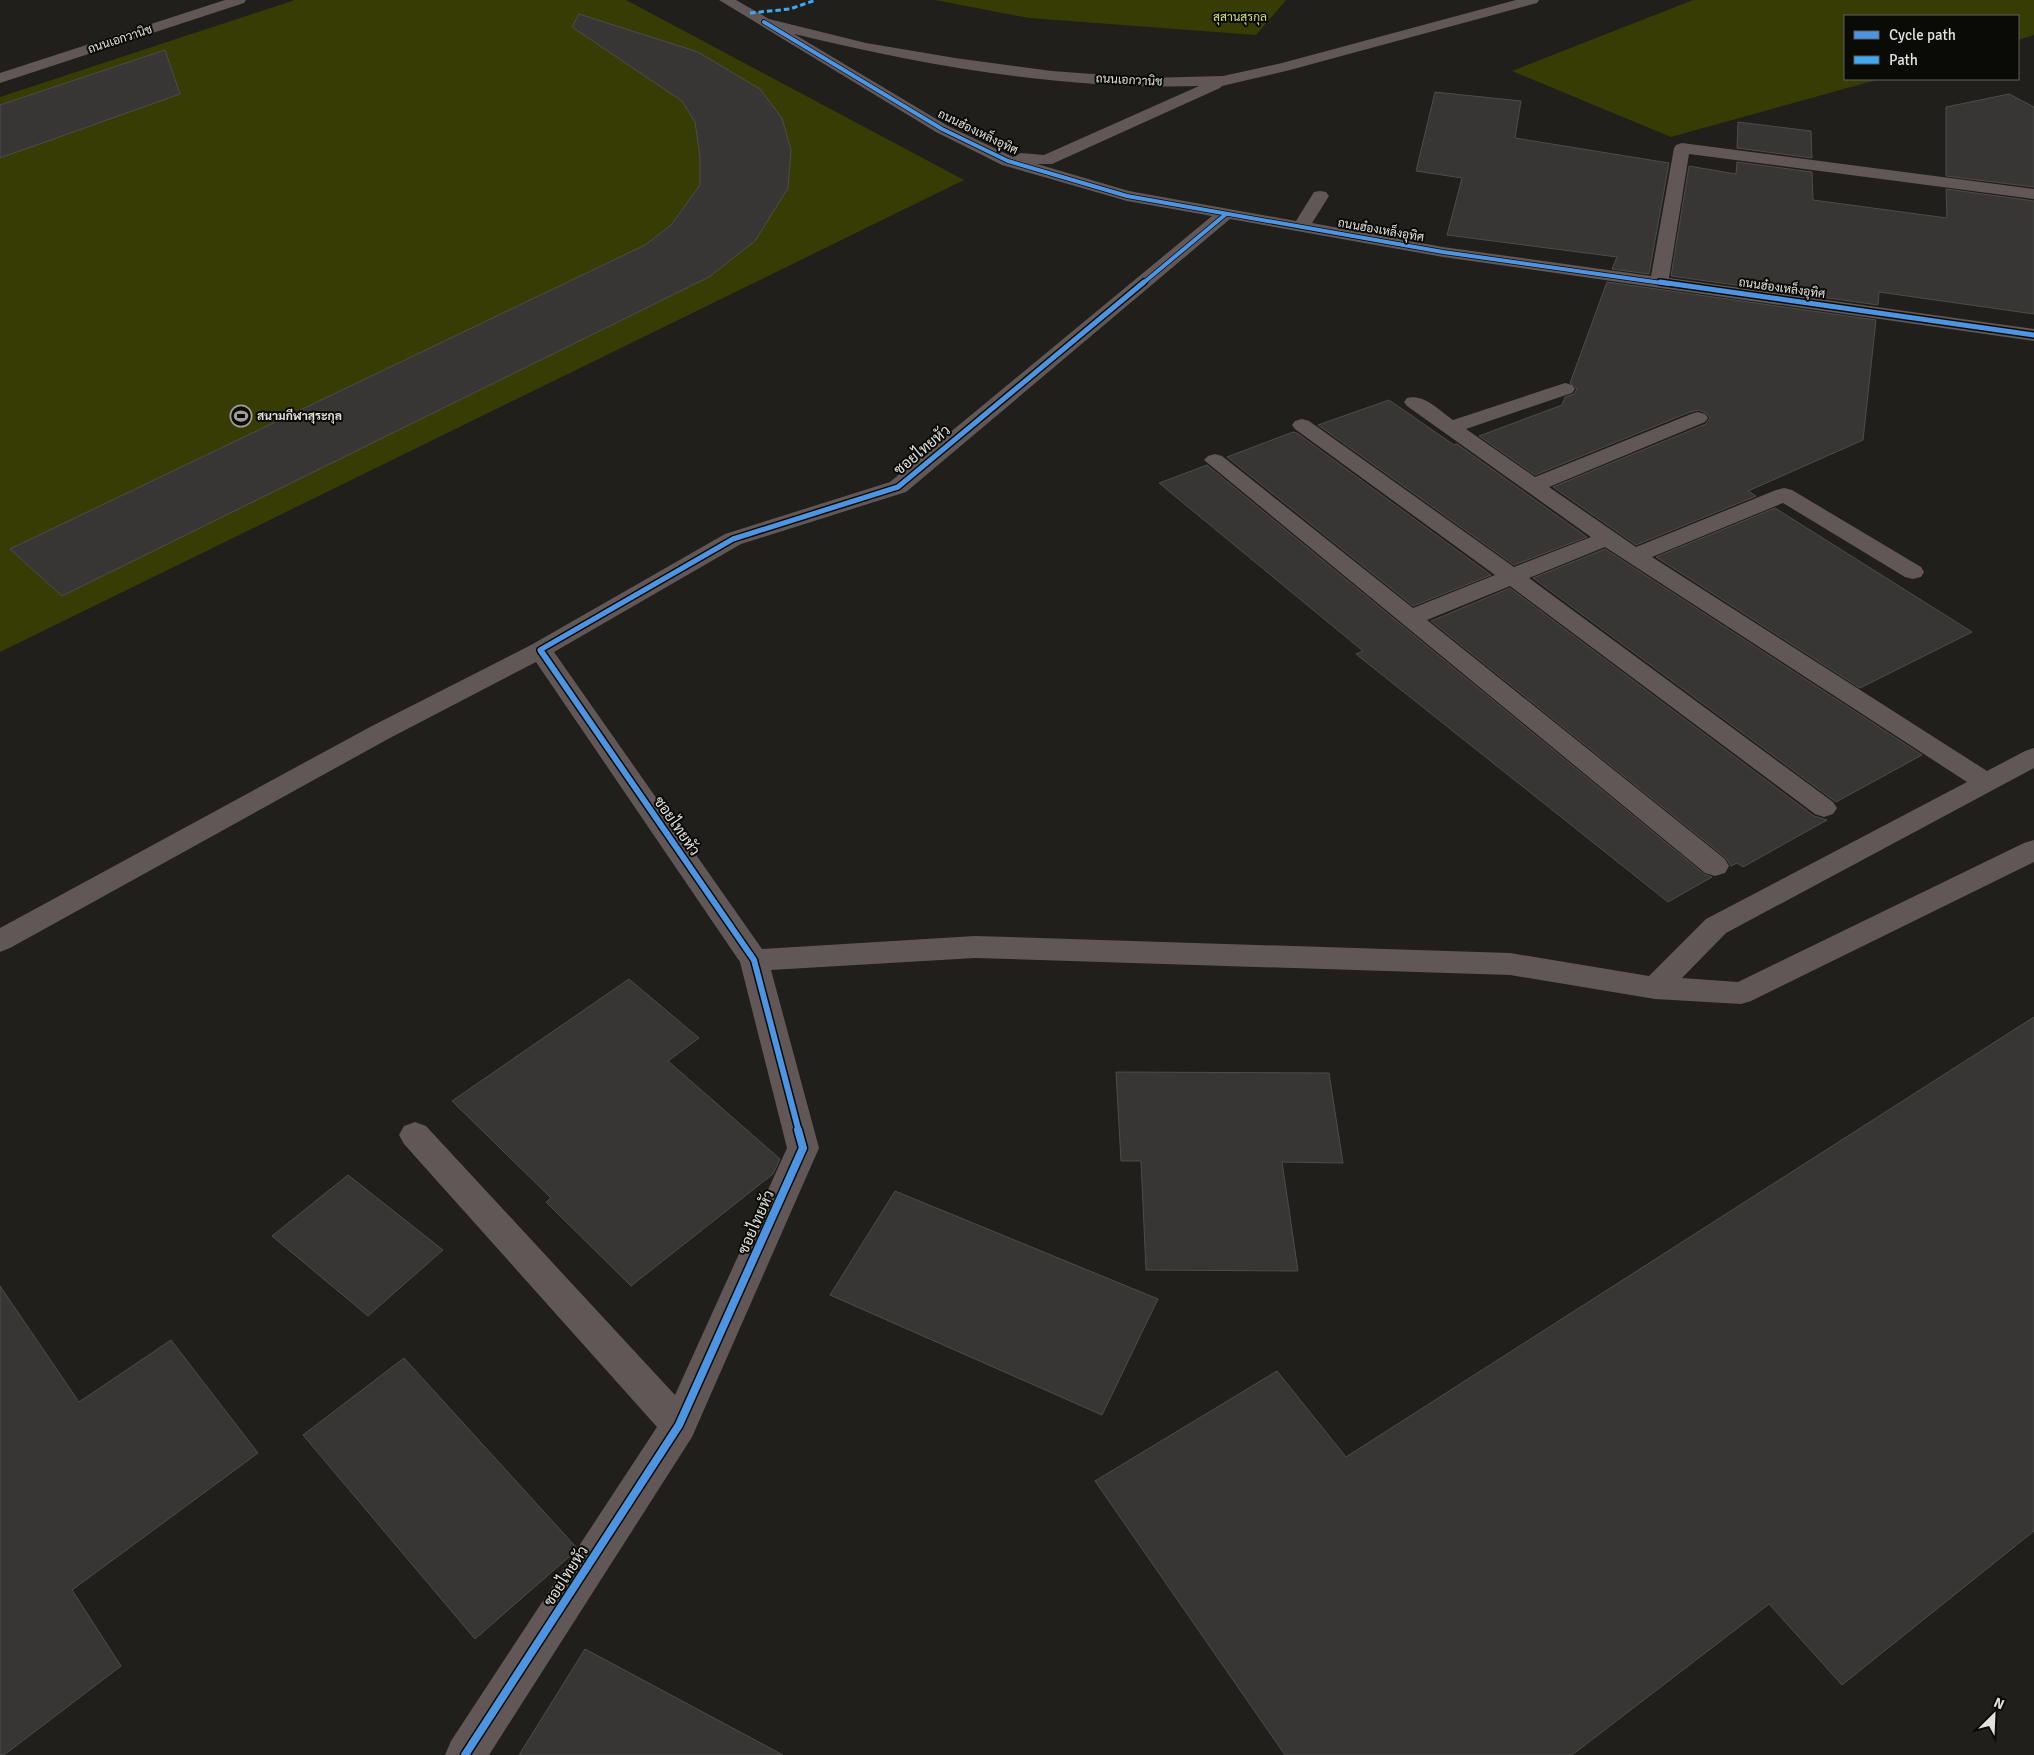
<svg xmlns="http://www.w3.org/2000/svg" width="2034" height="1755" font-family="Signika,Sarabun,sans-serif">
<style>
.green{fill:#373c04}
.building{fill:#373635;stroke:#4e4c4a}
.lines{fill:none;stroke-linecap:round;stroke-linejoin:round}
.minor{fill:#615756;fill-rule:evenodd}
.quiet{stroke:#3fa9f5;stroke-width:3;stroke-dasharray:5.5 3;stroke-linecap:butt}
.cycleway-far3-casing{stroke:#0a0a07;stroke-width:5.5}
.cycleway-far2-casing{stroke:#0a0a07;stroke-width:8}
.cycleway-far1-casing{stroke:#0a0a07;stroke-width:9}
.cycleway-casing{stroke:#0a0a07;stroke-width:11}
.cycleway-far3{stroke:#4d94e3;stroke-width:4}
.cycleway-far2{stroke:#4d94e3;stroke-width:5}
.cycleway-far1{stroke:#4d94e3;stroke-width:6}
.cycleway{stroke:#4d94e3;stroke-width:8}
.labels{text-anchor:middle;stroke-width:4;stroke-linejoin:round;paint-order:stroke}
.far-park-label{font-size:12px;fill:#d1de71;stroke:#0a0a07}
.far-street-label{font-size:12px;fill:#e2e1dc;stroke:#0a0a07}
.far-poi-label{font-size:12px;font-weight:bold;fill:#e2e1dc;stroke:#0a0a07;text-anchor:start}
.street-label{font-size:15px;fill:#e2e1dc;stroke:#0a0a07}
</style>
<rect width="100%" height="100%" fill="#201f1b"/>
<path class="green" d="M295,0h331l338,180 -964,472v-555z
M935,0h351l-30,35 -227,-17z
M1693,0h341v35l-16,5v-24h-173v63h35l-209,58 -159,-66z"/>
<path class="building" d="M579,14l119,38 62,37 22,29 9,32 -3,38 -33,53 -46,36 -647,319 -52,-47 635,-304 26,-20 29,-40v-28l-5,-35 -13,-21 -110,-74z
M165,50l15,44 -180,64v-53z
M1435,92l86,9 -6,37 154,25 -20,111 -37,-5 5,-12 -170,-22 15,-57 -46,-7z
M2009,94l25,13v80l-88,-11v-69z
M1738,122l73,9 1,27 -75,-10z
M1737,162l75,10 1,28 134,18 -1,-29 88,12v113l-155,-22 -1,13 -207,-29 18,-110 47,8z
M1607,282l269,38 -13,120 -115,51 8,5 -120,49 -83,-58 153,-63 4,-6 -4,-5 -7,-3 -9,2 -155,63 -56,-39 83,-31 3,-8 9,-3 3,-5 -7,-6z
M1389,400l65,45 3,-1 130,93 -73,28 -196,-140z
M1293,432l4,1 194,142 -78,31 -186,-149z
M1207,465l497,409 8,3 -44,25 -312,-248 7,-3 -204,-168z
M1775,508l197,124 -112,56 -204,-131z
M1605,549l317,206 -86,47 -303,-224z
M1510,588l304,228 13,4 -84,47 -6,-4 -6,3 -5,-8 -295,-237z
M629,979l70,59 -31,23 112,98 -7,15 -142,112 -85,-84 5,-4 -99,-97z
M2034,1017v514l-192,154 -73,-81 -197,151h-287l-190,-274 182,-110 69,86z
M1116,1072l213,1 14,90 -61,-1 16,109 -152,-1 -5,-109h-20z
M348,1175l95,75 -75,66 -96,-80z
M895,1191l263,108 -56,116 -272,-120z
M0,1286l79,116 92,-62 87,113 -186,137 49,76 -117,89h-4z
M404,1358l172,189 -6,9 -95,83 -172,-204z
M585,1649l198,106h-264z"/>
<g class="lines">
<path class="minor" d="M225,0h21l-2,3 -244,80v-10z
M719,0h17l33,19 97,24 89,15 97,13 95,7 76,-2 59,-13 234,-63h23l-2,3 -247,67 -68,16 -2,2 -168,76h-15l92,27 167,30 18,-29 6,-1 6,1 3,4 -17,27 131,24 208,29 23,-128 2,-3 6,-2 352,46v10l-345,-45 -20,124 365,51v12l-591,-84 -213,-38 -324,273 -165,52 -187,108 208,297 213,-13 535,17 139,23 57,-57 261,-137 -362,-235 -76,31 304,224 4,6 -4,6 -9,3 -9,-3 -305,-228 -83,34 298,239 4,7 -4,7 -10,3 -10,-3 -501,-413 4,-4 7,-2 7,2 191,152 82,-33 -200,-146 -3,-4 3,-4 7,-2 7,2 205,146 77,-30 -184,-131 -3,-4 3,-4c17,-5 33,13 46,22l112,-37 7,2 3,4 -3,4 -106,36 69,48 156,-63 7,-2 7,2 3,4 -3,4 -156,65 87,60 140,-57 8,-2 8,2 129,77 3,5 -3,5 -8,2 -8,-2 -122,-74 -131,54 335,214 38,-20 9,-3v20l-308,165 -44,45 56,4 286,-139 10,-3v22l-283,139 -10,3 -86,-5 -145,-24 -535,-17 -204,12 48,178 -127,289 -203,318h-44l6,-14 206,-314 -253,-283 -5,-9 5,-9 11,-4 11,4 249,269 112,-247 -47,-186 -204,-300 -148,77 -378,209 -10,4v-24l370,-201 161,-82 194,-111 165,-52 322,-266 -85,-15 -125,-36 -66,-33zM794,34c132,32 269,56 405,52l-155,69 -23,-2 -8,4 -65,-31z"/>
<path class="quiet" d="M750,13l40,-4 26,-9"/>
<g class="cycleway-far3-casing">
<path id="cycleway-far3" d="M764,22l178,107 66,32 119,35 316,56 226,32
M1142,284l84,-70"/>
</g>
<g class="cycleway-far2-casing">
<path id="cycleway-far2" d="M1660,282l374,53
M541,652l-1,-2 193,-111 165,-52 246,-205"/>
</g>
<g class="cycleway-far1-casing">
<path id="cycleway-far1" d="M541,651l213,309 45,172"/>
</g>
<g class="cycleway-casing">
<path id="cycleway" d="M465,1755l214,-330 124,-277 -5,-18"/>
</g>
<use href="#cycleway-far3" class="cycleway-far3"/>
<use href="#cycleway-far2" class="cycleway-far2"/>
<use href="#cycleway-far1" class="cycleway-far1"/>
<use href="#cycleway" class="cycleway"/>
</g>
<defs>
<g id="stadium-ring" transform="scale(1.125)"><circle r="9.5" fill="#0a0a07" stroke="#9e9d98" stroke-width="1.5"/><path d="M0-5a6.5 5 0 1 0 0 10a6.5 5 0 1 0 0-10ZM-3.5-1.8h7v3.6h-7Z" fill="#9e9d98"/></g>
</defs>
<g fill-rule="evenodd">
<use href="#stadium-ring" x="241" y="416"/>
</g>
<g class="labels">
<g class="far-park-label">
<text x="1240" y="21">สุสานสุรกุล</text>
</g>
<g class="far-street-label">
<text transform="translate(120 39) rotate(-18)" y="4">ถนนเอกวานิช</text>
<text transform="translate(1129 80) rotate(3)" y="4">ถนนเอกวานิช</text>
<text transform="translate(978 132) rotate(26)" y="4">ถนนฮ๋องเหล็งอุทิศ</text>
<text transform="translate(1381 230) rotate(10)" y="4">ถนนฮ๋องเหล็งอุทิศ</text>
<text transform="translate(1782 288) rotate(8)" y="4">ถนนฮ๋องเหล็งอุทิศ</text>
</g>
<g class="far-poi-label">
<text x="257" y="420">สนามกีฬาสุระกุล</text>
</g>
<g class="street-label">
<text transform="translate(922 450) rotate(-40)" y="5">ซอยไทยหัว</text>
<text transform="translate(677 826) rotate(55)" y="5">ซอยไทยหัว</text>
<text transform="translate(756 1222) rotate(-66)" y="5">ซอยไทยหัว</text>
<text transform="translate(566 1576) rotate(-57)" y="5">ซอยไทยหัว</text>
</g>
</g>
<rect x="1844" y="15" width="175" height="65" fill="#0a0a07" stroke="#60605c"/>
<rect x="1854" y="31" width="25" height="8" fill="#4d94e3" stroke="#60605c"/>
<text x="1889" y="40" font-size="15" fill="#e2e1dc">Cycle path</text>
<rect x="1854" y="56" width="25" height="8" fill="#3fa9f5" stroke="#60605c"/>
<text x="1889" y="65" font-size="15" fill="#e2e1dc">Path</text>
<g transform="translate(1994 1715) rotate(24)" stroke="#0a0a07" stroke-width="4" paint-order="stroke">
<path d="M0-4L9 19L0 12L-9 19Z" fill="#e2e1dc"/>
<text y="-8" font-size="14" font-weight="bold" text-anchor="middle" fill="#e2e1dc">N</text>
</g>
</svg>
